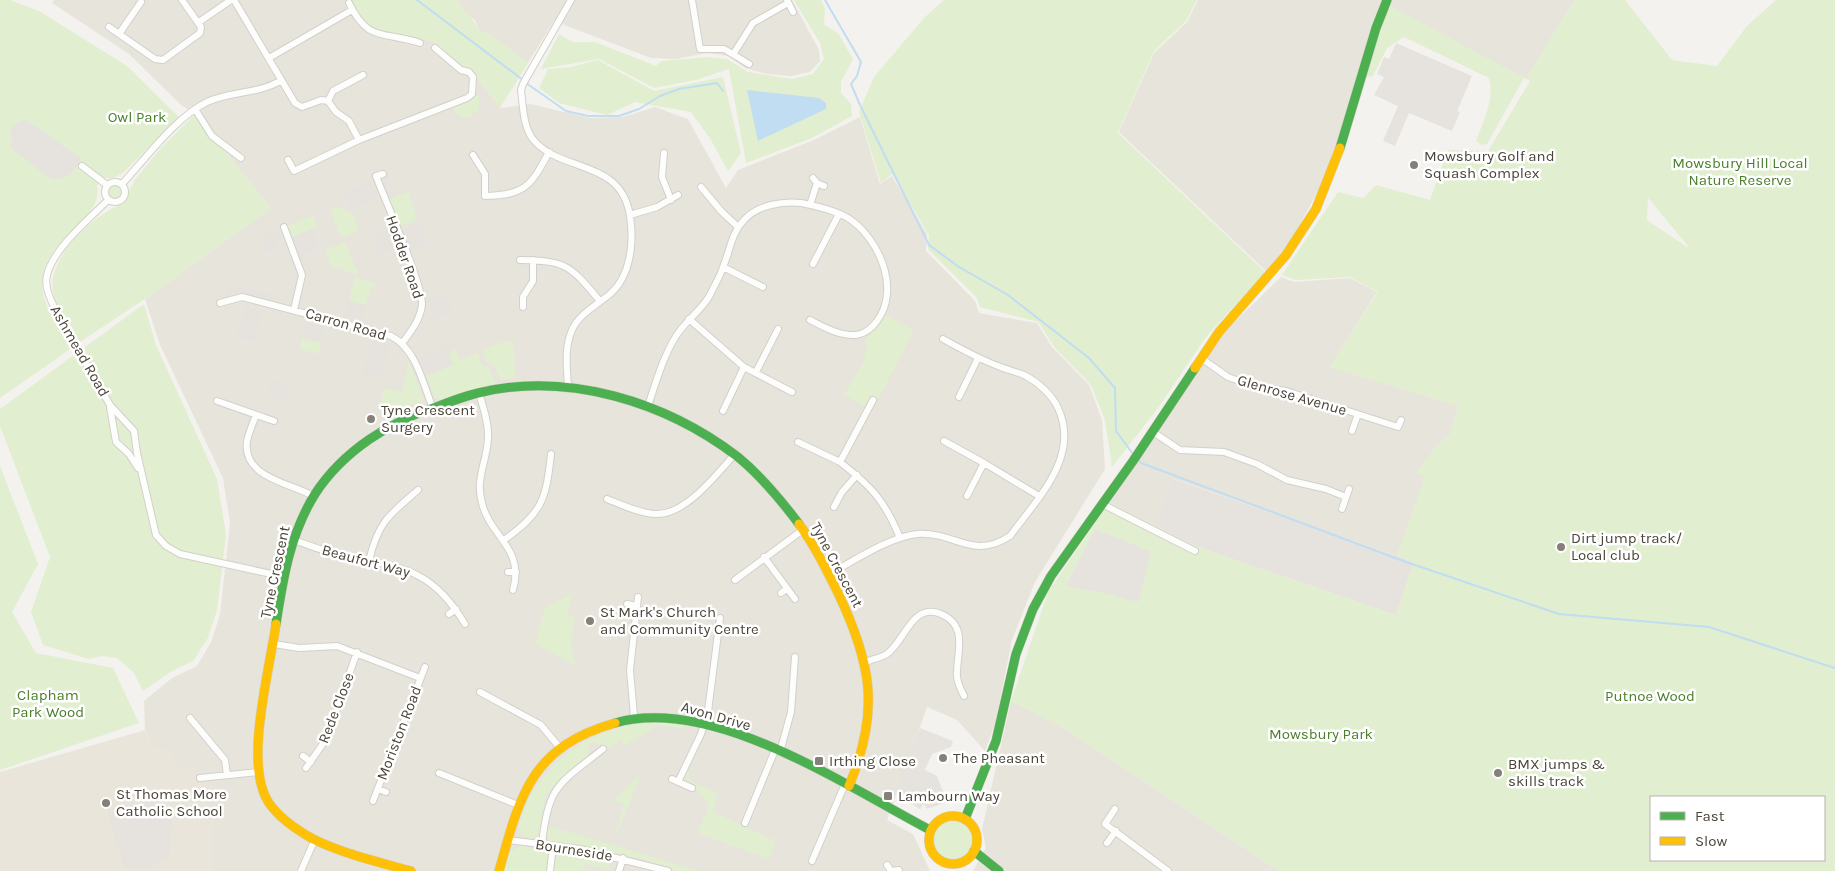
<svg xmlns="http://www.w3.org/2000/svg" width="1835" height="871" font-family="Karla,sans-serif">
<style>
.residential{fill:#e7e4dc}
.industrial{fill:#e6e2de}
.education{fill:#eae5da}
.green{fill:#e1eecf;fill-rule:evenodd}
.parking{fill:#e6e3df}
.water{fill:#c0ddf1}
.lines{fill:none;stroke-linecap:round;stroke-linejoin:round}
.stream{stroke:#c0ddf1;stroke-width:2}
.street-casing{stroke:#d2d0cb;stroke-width:8}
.fast-casing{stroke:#d3cfc5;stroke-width:10}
.slow-casing{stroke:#d3cfc5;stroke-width:10}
.street{stroke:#fdfdfc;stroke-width:6}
.fast{stroke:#4caf50;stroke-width:9}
.slow{stroke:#ffc107;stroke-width:9}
.poi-dot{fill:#868178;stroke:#fff;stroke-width:2}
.labels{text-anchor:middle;stroke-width:5;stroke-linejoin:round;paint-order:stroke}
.park-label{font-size:15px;fill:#4a7f2a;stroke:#fff}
.poi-label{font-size:15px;fill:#4b4439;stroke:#fff;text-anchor:start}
.street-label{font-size:15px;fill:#4b4439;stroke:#fff}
</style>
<rect width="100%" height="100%" fill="#f4f2ee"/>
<path class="residential" d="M54,0h298l26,31 55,10 42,34 25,33 30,-4 60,14 33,-1 32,-10 33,12 38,69 12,-18 76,-30 46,-23 20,67 12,-8 35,58 -1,17 49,50 4,12 58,10 15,24 37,38 13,35 3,49 -70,113 -23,58 -17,84 -10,27 -28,-31 -30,-13 -40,113 26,14 17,37h-717v-61l-37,-41 -6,-16 -18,-6 -7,-17 -1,-29 28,-23 25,-12 14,-24 9,-27 10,-92 -7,-45 -63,-133 -15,-46 126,-91 -76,-94 -14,-9 -52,-51 -77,-51z
M458,0h334l27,50 1,11 -10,11 -19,4 -24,-2 -22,-6 -17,-12 -21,-3 -31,6 -25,-1 -97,-37 -26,42 -40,-30 -9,-2 -4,-11 -10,-6z
M1198,0h377l-49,79 -144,-76 -12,28 -28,98 -20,55 -31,56 -25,31 -147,-139 35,-79 33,-31z
M1281,277l13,5 56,-4 27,14 -47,75 129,39 -9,29 -12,9 -21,29 9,3 -29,80 -223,-77 -19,48 -45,-25 114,-170z
M1011,701l53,27 215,143h-306l13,-23 -4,-19z"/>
<path class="industrial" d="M1173,479l241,83 -18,53 -198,-68 -43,-20z"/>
<path class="education" d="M145,730l7,17 14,1 4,5 6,16 15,-4 8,7 1,9 6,-1 7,30v61h-213v-99z"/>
<path class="green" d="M0,0h10l29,11 88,55 52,51 -56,56 -10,5h-9l-7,8c9,36 -68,57 -53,111 4,17 19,36 28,51l-72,50z
M352,0h106c6,13 16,18 21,31l9,2 40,30 -28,45 -25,-33 -42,-34 -55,-10 -14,-7z
M794,0h27l4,8 -1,17 14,8 15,26 -12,23v11l10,11 1,12 -40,22 -66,25 -17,-94 -33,11 -42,8 -55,-29 -58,10 18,-35 14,8h22l61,24 5,-5 46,-4 20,2 21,13 44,7 21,-5 11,-15 -4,-16z
M944,0h253l-11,21 -32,30 -36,82 147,139 -59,65 -48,71 -46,59 -7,-47 -14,-35 -36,-37 -17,-26 -58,-15 -3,-9 -49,-49 1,-14 -37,-61 -11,9 -22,-71 15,-35 50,-59z
M1575,0h50l47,60 45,6 30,-40 29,-26h59v871h-556l-215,-143 -53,-27 37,-109 62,-90 88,45 198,68 18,-53 -17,-6 28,-80 -9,-3 22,-29 12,-9 9,-29 -130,-39 49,-75 -28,-15 -54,3 -14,-5 56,-83 25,6 13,-13 54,15 18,-50 40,1 42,-70 -4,-2zM1648,198l40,48 -1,1 -40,-27zM1651,797h173v63h-173z
M1389,5l135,73 -37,66 -5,1 -6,-4c7,-19 19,-42 13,-63l-85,-41 -17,11 -14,28 -9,2 12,-42z
M598,60l56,31 69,-14 18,76 -13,18 -17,-31 -20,-28 -56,-10 -28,13 -48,-12 -20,-15 9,-19 23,-2z
M475,95l4,1v13l-10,9c-8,-1 -13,-2 -17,-10l21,-8z
M195,114l76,94 -126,91 -65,43c-10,-16 -23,-33 -27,-51 -7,-32 43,-79 70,-87l11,-23 26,-32z
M107 192a7 7 0 1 1 14 0a7 7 0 1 1-14 0Z
M408,192l10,27 -20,8 -10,-27z
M338,207l13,5 8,19 -18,7 -11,-28z
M313,216l4,10 -24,11 -6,-11z
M345,242l14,33 -22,-7 -5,1 -7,-19z
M355,277l22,7 -7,6 -4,15 -17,-5z
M144,304l12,41 61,134 9,56 -9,75 -9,28 -15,23 -21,10 -29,20 -9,-18 -17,-15 -16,-2 -12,3 -46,-14 -12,-33 19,-55 -50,-131v-17z
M885,315l29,15 -35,68 -8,-3 -6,11 -21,-11c10,-18 26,-36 22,-57l14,-13z
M302,338l20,5 -4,11 -19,-5z
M506,341h7l3,37 -16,2 -6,-15 -7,-2 -5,-13z
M455,348l4,12 19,-7 4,12 6,2 9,18 -56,14 -6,-1 -8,-22 26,-11 -4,-12z
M408,359l16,41 -27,12 -18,-6 5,-18 17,4 7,-24z
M0,466l38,98 -26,48 24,41 77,15 26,55 -139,47z
M573,593l-6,19 8,7 -4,22 4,24 -40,-21 10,-36z
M656,722l29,3 -1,4 -25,-4 -35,21 -3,-6 -13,10 -6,-6 -10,-1 -4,3 2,4c-4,14 -32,27 -41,41 -8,13 -8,28 -9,42l-8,6 -10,-3 -4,-10c5,-11 8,-22 14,-32 26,-46 73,-70 124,-72z
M688,769l2,12 27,12 -3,19 62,29 -7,18 -71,-26 11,-29 -24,-26z
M639,776l1,1 -26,64 10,-37 -11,-3z
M932 840a20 20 0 1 1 40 0a20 20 0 1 1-40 0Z
M553,827l146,44h-22l-39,-13 -88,-17 -4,-6 2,-6z
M521,846l25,3 3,8 -2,14h-44l5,-18z
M564,850l10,1 2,4 4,1 3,-3 27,5 -1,12 -24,-6 -2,7h-30l2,-15 8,-3z"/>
<path class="parking" d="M1396,43l76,33 -15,35 3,1 -8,19 -43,-18 -14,33 -12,-5 15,-35 -24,-11 10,-18 -7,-3 7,-17 5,2z
M27,120l55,39 -13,17 -17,4 -41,-32 -1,-4 3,-4 -3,-5 2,-8 7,-6z
M386,171l9,25 -6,3 -7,-19 -8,2 -2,-5z
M370,182l7,18 -26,10 -7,-18z
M420,223l8,20 -18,6 -7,-19z
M312,230l8,19 -21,8 -7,-19z
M389,230l7,18 -17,7 -7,-19z
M266,232l14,4 -4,17 -14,-4z
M243,287l35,9 -2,7 -31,-8 -18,3 -1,-7z
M445,294l7,18 -17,7 -7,-18z
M348,301l18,5 -3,14 -19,-4z
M245,306l18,5 -9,31 -18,-5z
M305,322l19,4 -4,16 -19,-5z
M372,339l18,5 -9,37 -19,-5z
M445,346l7,18 -25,10 -8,-17z
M271,379l19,7 -4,16 -20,-7z
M1095,529l56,23 -13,50 -34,-9 -38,-7z
M920,728l33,13 -2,6 -19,7 -7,16 12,6 10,26 -20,7 -3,-5 -4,5 -15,-9 2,-5 -11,-5z
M150,799l14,4 8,19 -3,35 -21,12 -24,-2 -17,-55z"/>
<path class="water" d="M747,90l72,8 7,5v6l-68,32z"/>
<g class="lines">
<path class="stream" d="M417,0l106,80
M825,0l36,62 -4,14 -6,8 9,21 69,140 30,22 49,28 81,63 26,30 1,43 17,23
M526,83l40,28 22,5h31l20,-7 21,-13 19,-7 38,-6 6,8
M1138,459l3,4 265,99 153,52 150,13 126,41"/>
<g class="street-casing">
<path id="street" d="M234,0l61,103 7,4 19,-7 7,1 8,11 13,9 10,19
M692,0l8,49h24l25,15
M787,0l6,12
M349,3c19,40 35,28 71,40
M199,22l32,-22
M109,27l46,32 8,1 37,-27 1,-6 -19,-27
M119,34l22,-32
M734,53l19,-30 35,-20
M269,58l83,-48
M328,101l5,-10 30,-16
M195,109l17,27 29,22
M664,153l-2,24 9,23
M473,155l12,19v22c40,-1 46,-10 64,-44
M288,160l6,11 65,-31 108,-42 5,-4 1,-17 -4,-5 -8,-2 -26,-22
M82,166l25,19
M383,174l-7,2c9,24 47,109 46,129 -2,15 -10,25 -19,37
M105 192a10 10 0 1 1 20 0a10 10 0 1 1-20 0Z
M817,183l7,3
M122,184c24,-26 54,-67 85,-82 24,-11 51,-8 73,-21
M701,187l20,24 17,16
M108,200c-19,19 -55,49 -61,75 -3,13 4,25 9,36l54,94 24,26 3,22 19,82 10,11 14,8 105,23
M810,205l7,-22 -4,-5
M630,215l27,-8 21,-12
M284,227l18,48 -8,35
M520,260c48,1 49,5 80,41
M813,264l26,-50
M723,267l40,20
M220,303l22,-6 149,39c25,13 31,45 41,70
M523,307v-10l10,-16v-21
M689,319l55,48 48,25
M1201,358l27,19 25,9 33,5 112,36 3,-7
M756,372l22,-43
M568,387c-1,-19 -4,-39 4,-57 7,-16 25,-25 38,-36 21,-18 24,-52 20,-78 -9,-59 -71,-42 -98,-78 -9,-13 -9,-33 -11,-48l2,-6 48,-84
M479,393c4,14 10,30 9,45 -1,24 -13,40 -6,65 8,34 43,45 31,87
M959,397l19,-39
M873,400l-33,62c31,24 45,39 60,76
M217,401l57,20
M648,406c8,-24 15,-49 28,-70 9,-15 26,-26 34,-41 4,-9 10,-18 13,-28 7,-16 8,-34 22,-48 13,-14 38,-18 56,-16 16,3 33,7 47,15 31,20 53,71 29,103 -5,7 -12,13 -21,14 -17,1 -32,-8 -46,-15
M110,407l6,35 13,12 9,14
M723,411l21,-44
M256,415c-3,8 -7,17 -9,26 -5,37 44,42 66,55
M1352,431l6,-17
M1153,432l27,18 44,2 33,12 30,16 39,9 20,8
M944,441l40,22
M798,442l42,20
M967,496l17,-33 55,33
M607,499c15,6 32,14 48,15 30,2 61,-39 79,-59
M1102,504l93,47
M834,507l8,-15 15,-17
M1342,509l7,-20
M294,540c17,6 34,13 52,16 57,12 86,13 119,68
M504,540c38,-27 42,-40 47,-86
M764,557l31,42
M369,561c9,-39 20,-46 49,-71
M508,572h8
M829,574c25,-13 60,-37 88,-40 38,-3 55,27 93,2 26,-36 71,-79 48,-128 -6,-13 -19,-25 -32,-32 -8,-4 -19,-6 -28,-10 -19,-7 -37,-17 -55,-27
M735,580l69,-51
M781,593l6,-4
M627,604l10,2
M449,614l7,-5
M274,644l25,4 38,-2 83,32
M866,662c6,-3 15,-4 21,-8 18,-13 25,-52 54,-40 26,11 17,35 16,57 -1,9 3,17 7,25
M480,692l61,33 19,23
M634,716l-4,-46 8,-73
M190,718l35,42 2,15
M780,752l11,-40 4,-55
M303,756l8,6
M306,768l21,-30 30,-86
M439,773l79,32
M200,778l59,-6
M672,779l20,9
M678,782l23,-48 7,-23 12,-93
M378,789l8,3
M373,801l52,-134
M1115,809l-10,15 63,47
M745,823l30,-73
M508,840l72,9 88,22
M1107,843l9,-12
M542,844c6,-59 17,-60 61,-95
M812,861l33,-77
M887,865l4,6 8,-1
M301,871l14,-32
M550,871l3,-25
M619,871l4,-13"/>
</g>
<g class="fast-casing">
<path id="fast" d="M1340,148l36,-120 11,-28
M276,624c7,-45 14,-90 39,-130 28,-43 75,-73 124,-88 13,-5 26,-10 39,-13 90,-22 188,9 260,64 23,19 43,43 61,67
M615,723c97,-28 231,63 315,107
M965,819l31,-78 20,-87 17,-45 18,-33 82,-115 62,-93
M974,851l25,20"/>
</g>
<g class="slow-casing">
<path id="slow" d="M1195,368l24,-36 67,-77 30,-46 24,-61
M799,524c16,22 27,45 39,69 34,71 42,119 11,193
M276,624c-6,45 -33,141 -7,179 11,16 28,27 44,36 31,15 65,23 98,32
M929 840a24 24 0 1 1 48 0a24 24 0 1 1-48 0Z
M499,871c21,-76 32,-124 116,-148"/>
</g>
<use href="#street" class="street"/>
<use href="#fast" class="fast"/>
<use href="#slow" class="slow"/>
</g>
<g class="poi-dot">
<circle cx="1414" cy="165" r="5"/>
<circle cx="371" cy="419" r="5"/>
<circle cx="1561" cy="547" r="5"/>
<circle cx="590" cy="621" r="5"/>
<circle cx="943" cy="758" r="5"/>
<rect x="814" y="756" width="10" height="10" rx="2.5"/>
<circle cx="1498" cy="773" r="5"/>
<rect x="883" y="791" width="10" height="10" rx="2.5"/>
<circle cx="106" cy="803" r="5"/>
</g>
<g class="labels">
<g class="park-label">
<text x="137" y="122">Owl Park</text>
<text x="1740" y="168">Mowsbury Hill Local<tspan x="1740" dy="17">Nature Reserve</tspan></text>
<text x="48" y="700">Clapham<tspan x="48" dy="17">Park Wood</tspan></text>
<text x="1650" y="701">Putnoe Wood</text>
<text x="1321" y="739">Mowsbury Park</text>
</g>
<g class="poi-label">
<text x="1424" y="161">Mowsbury Golf and<tspan x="1424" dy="17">Squash Complex</tspan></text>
<text x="381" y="415">Tyne Crescent<tspan x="381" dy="17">Surgery</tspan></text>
<text x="1571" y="543">Dirt jump track/<tspan x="1571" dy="17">Local club</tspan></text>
<text x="600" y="617">St Mark's Church<tspan x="600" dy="17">and Community Centre</tspan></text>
<text x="953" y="763">The Pheasant</text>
<text x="829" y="766">Irthing Close</text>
<text x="1508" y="769">BMX jumps &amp;<tspan x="1508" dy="17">skills track</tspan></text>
<text x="116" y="799">St Thomas More<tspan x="116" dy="17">Catholic School</tspan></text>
<text x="898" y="801">Lambourn Way</text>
</g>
<g class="street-label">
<text transform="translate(405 257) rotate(71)" y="5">Hodder Road</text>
<text transform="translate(346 324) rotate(16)" y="5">Carron Road</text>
<text transform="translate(80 351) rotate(60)" y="5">Ashmead Road</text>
<text transform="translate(1292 395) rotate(16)" y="5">Glenrose Avenue</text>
<text transform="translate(366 561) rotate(15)" y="5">Beaufort Way</text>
<text transform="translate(837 565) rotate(62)" y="5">Tyne Crescent</text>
<text transform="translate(275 572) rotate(-78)" y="5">Tyne Crescent</text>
<text transform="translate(336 708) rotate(-69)" y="5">Rede Close</text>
<text transform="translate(716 716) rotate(16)" y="5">Avon Drive</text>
<text transform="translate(399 733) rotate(-69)" y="5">Moriston Road</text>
<text transform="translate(574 850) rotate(9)" y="5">Bourneside</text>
</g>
</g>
<rect x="1650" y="796" width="175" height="65" fill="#ffffff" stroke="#b7b4b0"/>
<rect x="1660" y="812" width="25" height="8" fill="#4caf50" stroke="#b7b4b0"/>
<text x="1695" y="821" font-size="15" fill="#4b4439">Fast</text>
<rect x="1660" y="837" width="25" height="8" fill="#ffc107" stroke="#b7b4b0"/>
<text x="1695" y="846" font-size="15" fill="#4b4439">Slow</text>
</svg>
